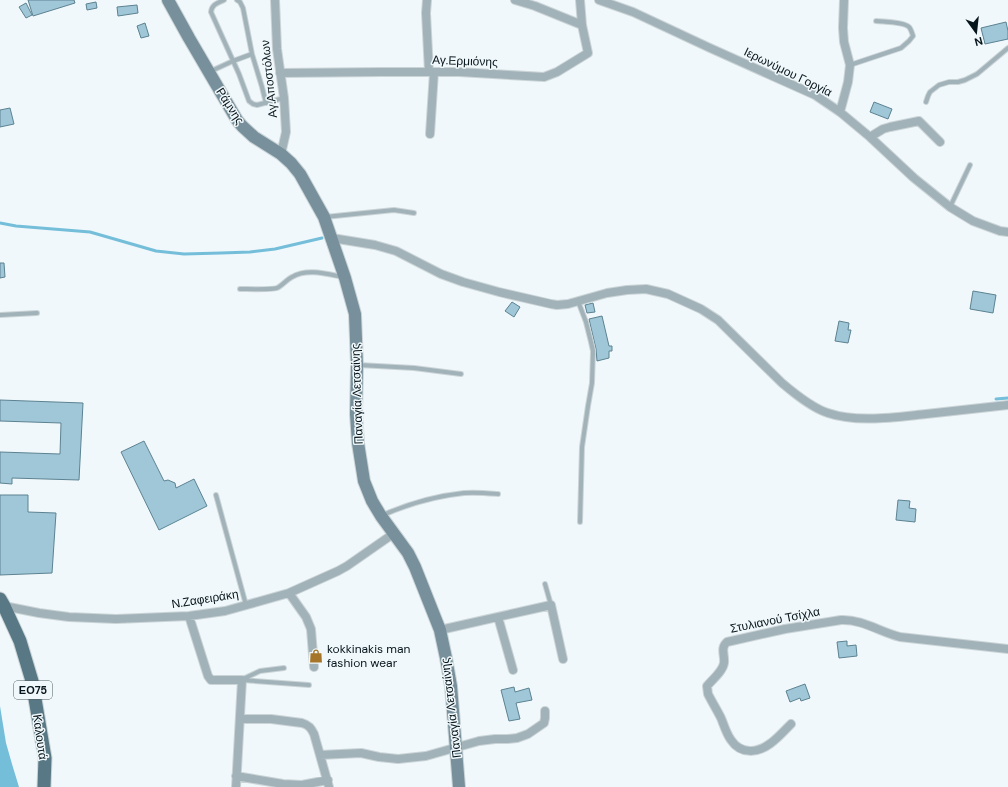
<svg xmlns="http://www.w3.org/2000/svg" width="1008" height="787" font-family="'DM Sans',sans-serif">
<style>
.water{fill:#74beda}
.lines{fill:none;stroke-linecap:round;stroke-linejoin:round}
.stream{stroke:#74beda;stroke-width:3}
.building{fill:#a0c7d8;stroke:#5c8291}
.service-casing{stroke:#cbd4d7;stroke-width:6}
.minor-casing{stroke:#cbd4d7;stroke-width:10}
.secondary-casing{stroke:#cbd4d7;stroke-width:14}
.primary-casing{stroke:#cbd4d7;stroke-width:15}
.service{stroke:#a1b2b9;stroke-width:4}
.minor{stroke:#a1b2b9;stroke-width:8}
.secondary{stroke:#77909b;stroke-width:12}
.primary{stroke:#597885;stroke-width:13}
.labels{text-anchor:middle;stroke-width:3;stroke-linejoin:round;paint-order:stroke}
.shield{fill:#f0f8fb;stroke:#4d5a5f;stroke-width:1}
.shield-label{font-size:11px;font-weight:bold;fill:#07161c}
.street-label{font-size:12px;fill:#07161c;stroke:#f0f8fb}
.poi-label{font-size:12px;fill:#07161c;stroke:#f0f8fb;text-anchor:start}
</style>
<rect width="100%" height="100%" fill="#f0f8fb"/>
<path class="water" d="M0,706l6,37 6,21 7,23h-19z"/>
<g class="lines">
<path class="stream" d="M0,223l16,3 74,6 66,19 28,3 37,-1 29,-1 25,-3 47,-11
M996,399l12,-1"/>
</g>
<path class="building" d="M28,0h46l1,3 -42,13z
M96,2l1,6 -10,2 -1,-6z
M26,3l6,12 -6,3 -7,-11z
M137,5l1,8 -20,3 -1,-9z
M1006,22l2,9v8l-23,5 -4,-16z
M145,23l4,13 -8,2 -4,-12z
M874,102l18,7 -4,10 -18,-7z
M10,108l4,16 -14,3v-17z
M0,263h4l1,14 -5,1z
M973,291l23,4 -3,18 -23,-4z
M512,302l8,5 -6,10 -9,-6z
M593,303l2,9 -8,1 -2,-8z
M602,316l7,30h3v5h-3v7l-12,3 -1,-12 -7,-30z
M839,321l10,2 -1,7h3l-3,13 -13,-2z
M0,400l83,3 -4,77 -67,-2v6l-12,-1v-31l60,2 1,-31 -61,-2z
M144,441l20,40 4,-1 7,3 1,5 18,-9 13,27 -48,24 -38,-78z
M0,495h28v17l28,1 -4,60 -52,2z
M898,500l12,1 -1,7 7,1 -1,13 -19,-2z
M847,641v5l9,-1 1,11 -18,2 -2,-16z
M805,684l5,14 -9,3 -1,-3 -10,4 -4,-11z
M514,687l1,5 14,-4 3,12 -16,3 4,16 -11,2 -8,-31z"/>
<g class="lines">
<g class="service-casing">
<path id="service" d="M224,0c-6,3 -12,4 -13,12l28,62 10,27 4,3 4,1 27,-7
M237,0l3,2 3,6 9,46 10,33 4,16
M850,65l51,-17 8,-7 4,-5c-1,-3 -2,-7 -4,-9 -5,-5 -25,-5 -33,-6
M209,72l24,-11 19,-7
M926,102l2,-6 2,-4 9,-7 10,-3h9l7,-2 12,-6 31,-26
M950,207l20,-42
M325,217l69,-7 20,3
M240,289c8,0 31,1 37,-1 5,-2 9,-8 15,-11 15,-9 35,-3 51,0
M578,301l8,21 5,20 2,9 -1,32 -4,23 -6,41 -2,75
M0,315l37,-2
M359,365l55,3 47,6
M216,495l30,110
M383,515c25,-11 53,-19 81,-22 11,-1 22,0 34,1
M545,584l6,21
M243,679l17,-8 24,-3
M242,680l67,5"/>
</g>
<g class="minor-casing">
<path id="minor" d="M275,0l2,49 7,49 2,34 -5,22
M427,0l-1,13 3,59
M515,0l20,6 47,19
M599,0l34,12 77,36 105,47 25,17 30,25 44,41 36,29 23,14 27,10 8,1
M280,73l101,-1h78l85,5 13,-5 31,-19 -6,-28 -2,-25
M840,112l8,-30 2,-17 -6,-23 -1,-14 1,-28
M430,134l4,-62
M870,137l13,-8 7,-2 29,-6 21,21
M332,238l43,7 21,6 45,23 22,8 36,10 52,12 6,1 11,-1 39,-11 20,-3 19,-1 22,5 33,15 17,11 64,63c13,11 30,25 46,30 29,10 68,4 98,1 27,-3 55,-6 82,-9
M289,593l17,24 5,12 3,38
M4,606l35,7 30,4 47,2 73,-3 36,-5 64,-18 49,-22 9,-5 46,-32
M189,616l19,60 3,4h31l-6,107
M498,617l15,53
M440,630l111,-25 12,54
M240,719h31l31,4c7,2 9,5 12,11l15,53
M791,724c-7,7 -13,14 -20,19 -13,10 -30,12 -40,-3 -5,-7 -7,-15 -10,-22 -4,-8 -9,-16 -13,-24l-1,-8c5,-6 16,-15 17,-23 1,-8 -4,-15 3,-21l58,-13 56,-9c21,-1 39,12 59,17l108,12
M320,755l41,-2 18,4 19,2 28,-3 53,-15 16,-2h12l10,-1 11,-4 16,-11 1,-5v-7
M236,776l47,8 19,1 26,-5"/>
</g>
<g class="secondary-casing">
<path id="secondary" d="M168,0l21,38 48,82 5,6 12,11 27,17 10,9 9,11 24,43 21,61 10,36 2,51 -1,49 2,29 6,38 8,20 9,15 27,37 7,14 25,63 6,28 5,28 8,101"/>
</g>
<g class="primary-casing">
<path id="primary" d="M0,599l4,7 16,35 12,40 13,77 -1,29"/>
</g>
<use href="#service" class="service"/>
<use href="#minor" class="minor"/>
<use href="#secondary" class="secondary"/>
<use href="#primary" class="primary"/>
</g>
<defs>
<g id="shop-bare" transform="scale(1.08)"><path d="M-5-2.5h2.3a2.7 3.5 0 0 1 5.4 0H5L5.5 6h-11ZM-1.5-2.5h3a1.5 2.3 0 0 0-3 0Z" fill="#a57529" stroke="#f0f8fb" stroke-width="2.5" paint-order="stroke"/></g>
</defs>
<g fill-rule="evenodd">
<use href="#shop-bare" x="316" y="656"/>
</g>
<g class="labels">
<rect class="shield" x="14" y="681" width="38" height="18" rx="3"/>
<g class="shield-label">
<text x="33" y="694">ΕΟ75</text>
</g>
<g class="street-label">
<text transform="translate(465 61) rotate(2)" y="4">Αγ.Ερμιόνης</text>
<text transform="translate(788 72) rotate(26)" y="4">Ιερωνύμου Γοργία</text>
<text transform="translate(269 79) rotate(-96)" y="4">Αγ.Αποστόλων</text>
<text transform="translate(230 106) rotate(57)" y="4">Ράμνης</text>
<text transform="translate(357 394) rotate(-92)" y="4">Παναγία Λετσαίνης</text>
<text transform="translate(205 599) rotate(-9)" y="4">Ν.Ζαφειράκη</text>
<text transform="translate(775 620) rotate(-11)" y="4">Στυλιανού Τσίχλα</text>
<text transform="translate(451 708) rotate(-97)" y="4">Παναγία Λετσαίνης</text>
<text transform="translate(40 737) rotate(82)" y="4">Καλουτά</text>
</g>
<g class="poi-label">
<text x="327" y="653">kokkinakis man<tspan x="327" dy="14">fashion wear</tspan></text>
</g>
</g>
<g transform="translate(976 32) rotate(165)" stroke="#f0f8fb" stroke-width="3" paint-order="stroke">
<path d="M0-3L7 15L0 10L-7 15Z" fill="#07161c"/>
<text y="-6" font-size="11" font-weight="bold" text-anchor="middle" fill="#07161c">N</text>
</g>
</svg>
